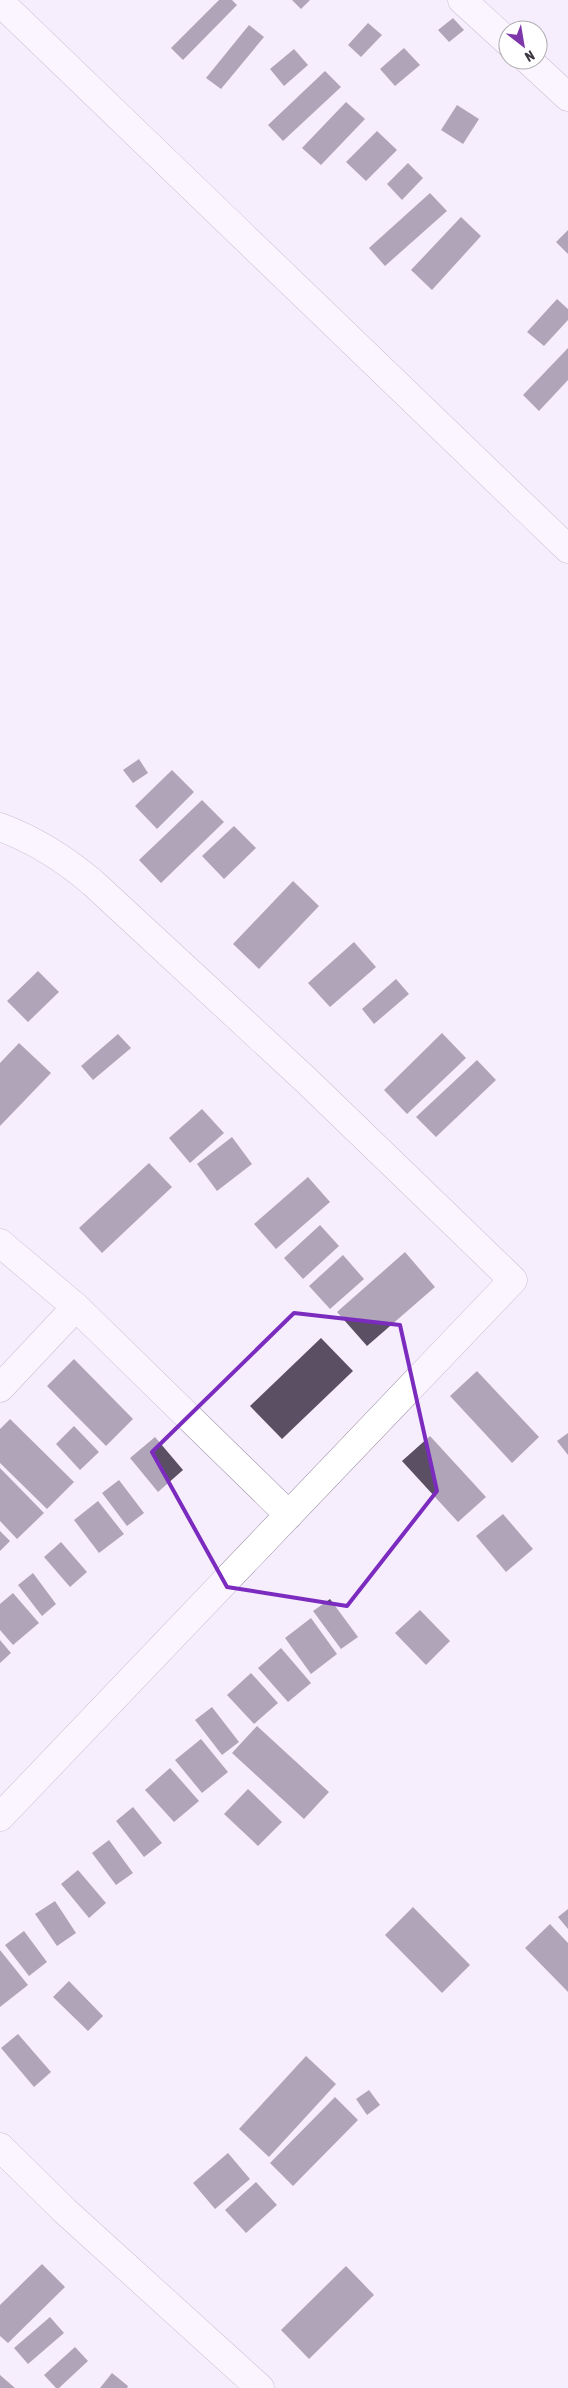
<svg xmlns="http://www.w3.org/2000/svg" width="568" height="2388" font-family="'Asap Condensed',sans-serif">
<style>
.building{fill:#5b4f64}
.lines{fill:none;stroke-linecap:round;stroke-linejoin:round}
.minor-casing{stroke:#978aa2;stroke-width:29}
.minor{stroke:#fff;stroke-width:28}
.marked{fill:none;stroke:#7b2cbf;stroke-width:4;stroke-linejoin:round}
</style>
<rect width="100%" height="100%" fill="#f6edfd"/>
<path class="building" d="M219,0h13l5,5 -54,55 -12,-12z
M292,0h18l-9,9z
M453,18l11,12 -15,12 -11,-12z
M368,23l14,12 -21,22 -13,-12z
M249,25l15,12 -43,52 -15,-11z
M404,48l16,17 -25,21 -15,-17z
M294,49l14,16 -24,21 -14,-17z
M325,71l16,16 -58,54 -15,-16z
M346,102l19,17 -44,46 -19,-17z
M457,105l22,14 -16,25 -22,-14z
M377,131l20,19 -31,31 -20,-19z
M408,163l15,15 -21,22 -15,-16z
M430,193l17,18 -62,55 -16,-18z
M461,217l20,19 -49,54 -21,-20z
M568,230v24l-12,-12z
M557,299l11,10v11l-24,26 -17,-14z
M568,348v32l-29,31 -16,-16z
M139,759l9,14 -15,10 -10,-13z
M172,770l22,22 -37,37 -22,-23z
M202,800l22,22 -63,61 -22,-23z
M234,826l22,22 -32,31 -22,-23z
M293,881l26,25 -60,63 -26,-25z
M354,942l22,25 -46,40 -22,-24z
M38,971l21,21 -31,30 -21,-21z
M396,979l13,15 -35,30 -12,-15z
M442,1033l24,25 -59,56 -23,-24z
M118,1034l13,14 -38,32 -12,-14z
M19,1043l32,30 -51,53v-63z
M477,1060l19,20 -60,57 -20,-20z
M202,1109l22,24 -34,30 -21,-25z
M232,1137l20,27 -35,27 -20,-27z
M149,1163l23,24 -70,66 -23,-25z
M308,1177l22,25 -54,47 -22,-25z
M320,1225l19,21 -36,33 -19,-21z
M405,1252l30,35 -68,59 -30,-34z
M343,1255l21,24 -34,30 -21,-23z
M321,1338l32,33 -71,68 -32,-33z
M74,1359l59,60 -27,27 -59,-60z
M477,1371l62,66 -27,26 -62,-67z
M10,1419l64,63 -27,27 -47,-46v-34z
M74,1426l25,26 -19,18 -24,-26z
M568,1433v22l-11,-14z
M430,1436l56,61 -28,25 -56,-61z
M155,1437l28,33 -25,22 -28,-34z
M0,1468l44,45 -27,26 -17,-18z
M119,1480l25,33 -17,13 -25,-33z
M98,1501l26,33 -25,19 -25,-33z
M503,1514l30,35 -27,23 -30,-36z
M0,1531l10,10 -10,10z
M61,1542l26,30 -17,15 -26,-30z
M33,1573l23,31 -14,12 -24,-31z
M13,1593l26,30 -26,22 -13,-15v-26z
M330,1599l28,38 -17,12 -28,-38z
M420,1610l30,31 -24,24 -31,-32z
M311,1618l26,36 -26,20 -26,-36z
M0,1640l11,13 -11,10z
M281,1648l30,35 -23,19 -30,-34z
M251,1673l27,30 -24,21 -27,-29z
M212,1707l27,35 -17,13 -27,-35z
M257,1726l72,66 -25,27 -72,-66z
M201,1739l27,33 -26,21 -27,-33z
M170,1768l29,33 -25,21 -29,-32z
M248,1789l34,33 -24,24 -34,-32z
M133,1807l29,36 -18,14 -28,-36z
M109,1840l24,33 -17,12 -24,-32z
M78,1870l28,33 -17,15 -28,-34z
M55,1901l21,32 -19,13 -22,-32z
M413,1907l57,58 -28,28 -57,-58z
M568,1909v20l-10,-12z
M550,1924l18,19v49l-43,-44z
M24,1931l23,31 -18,14 -24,-31z
M0,1950l28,35 -28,22z
M69,1981l34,35 -15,15 -35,-34z
M18,2034l33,38 -17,15 -33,-39z
M306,2056l30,28 -67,73 -30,-28z
M369,2090l11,15 -13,10 -11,-16z
M335,2097l23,23 -65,66 -23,-23z
M228,2153l22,26 -35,30 -22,-26z
M256,2182l21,23 -31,28 -21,-23z
M42,2264l23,23 -57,56 -8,-7v-31z
M346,2266l28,29 -65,64 -28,-29z
M50,2317l14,16 -36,31 -14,-16z
M75,2347l13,14 -29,27h-3l-12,-13z
M112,2373l16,13 -1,2h-27z
M0,2375l15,13h-15z"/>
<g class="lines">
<g class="minor-casing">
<path id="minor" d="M462,0l46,42
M0,2l568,547
M528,60l40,37
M0,827c35,13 65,32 93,56l214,198 206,199 -513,537
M0,1243l76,64 213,208
M0,1388l76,-81
M0,2147l65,64 195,177"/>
</g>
<use href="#minor" class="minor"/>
</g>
<path d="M0 0H568V2388H0ZM294,1313l106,12 37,166 -90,115 -120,-19 -75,-135z" fill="#f6edfd" fill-opacity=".55" fill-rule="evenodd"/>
<path class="marked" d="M294,1313l106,12 37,166 -90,115 -120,-19 -75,-135z"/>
<g transform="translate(523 45) rotate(149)"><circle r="24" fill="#ffffff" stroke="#b1afb3"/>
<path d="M0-4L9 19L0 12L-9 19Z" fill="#7e37aa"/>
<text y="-8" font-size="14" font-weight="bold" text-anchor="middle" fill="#3d3842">N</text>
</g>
</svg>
